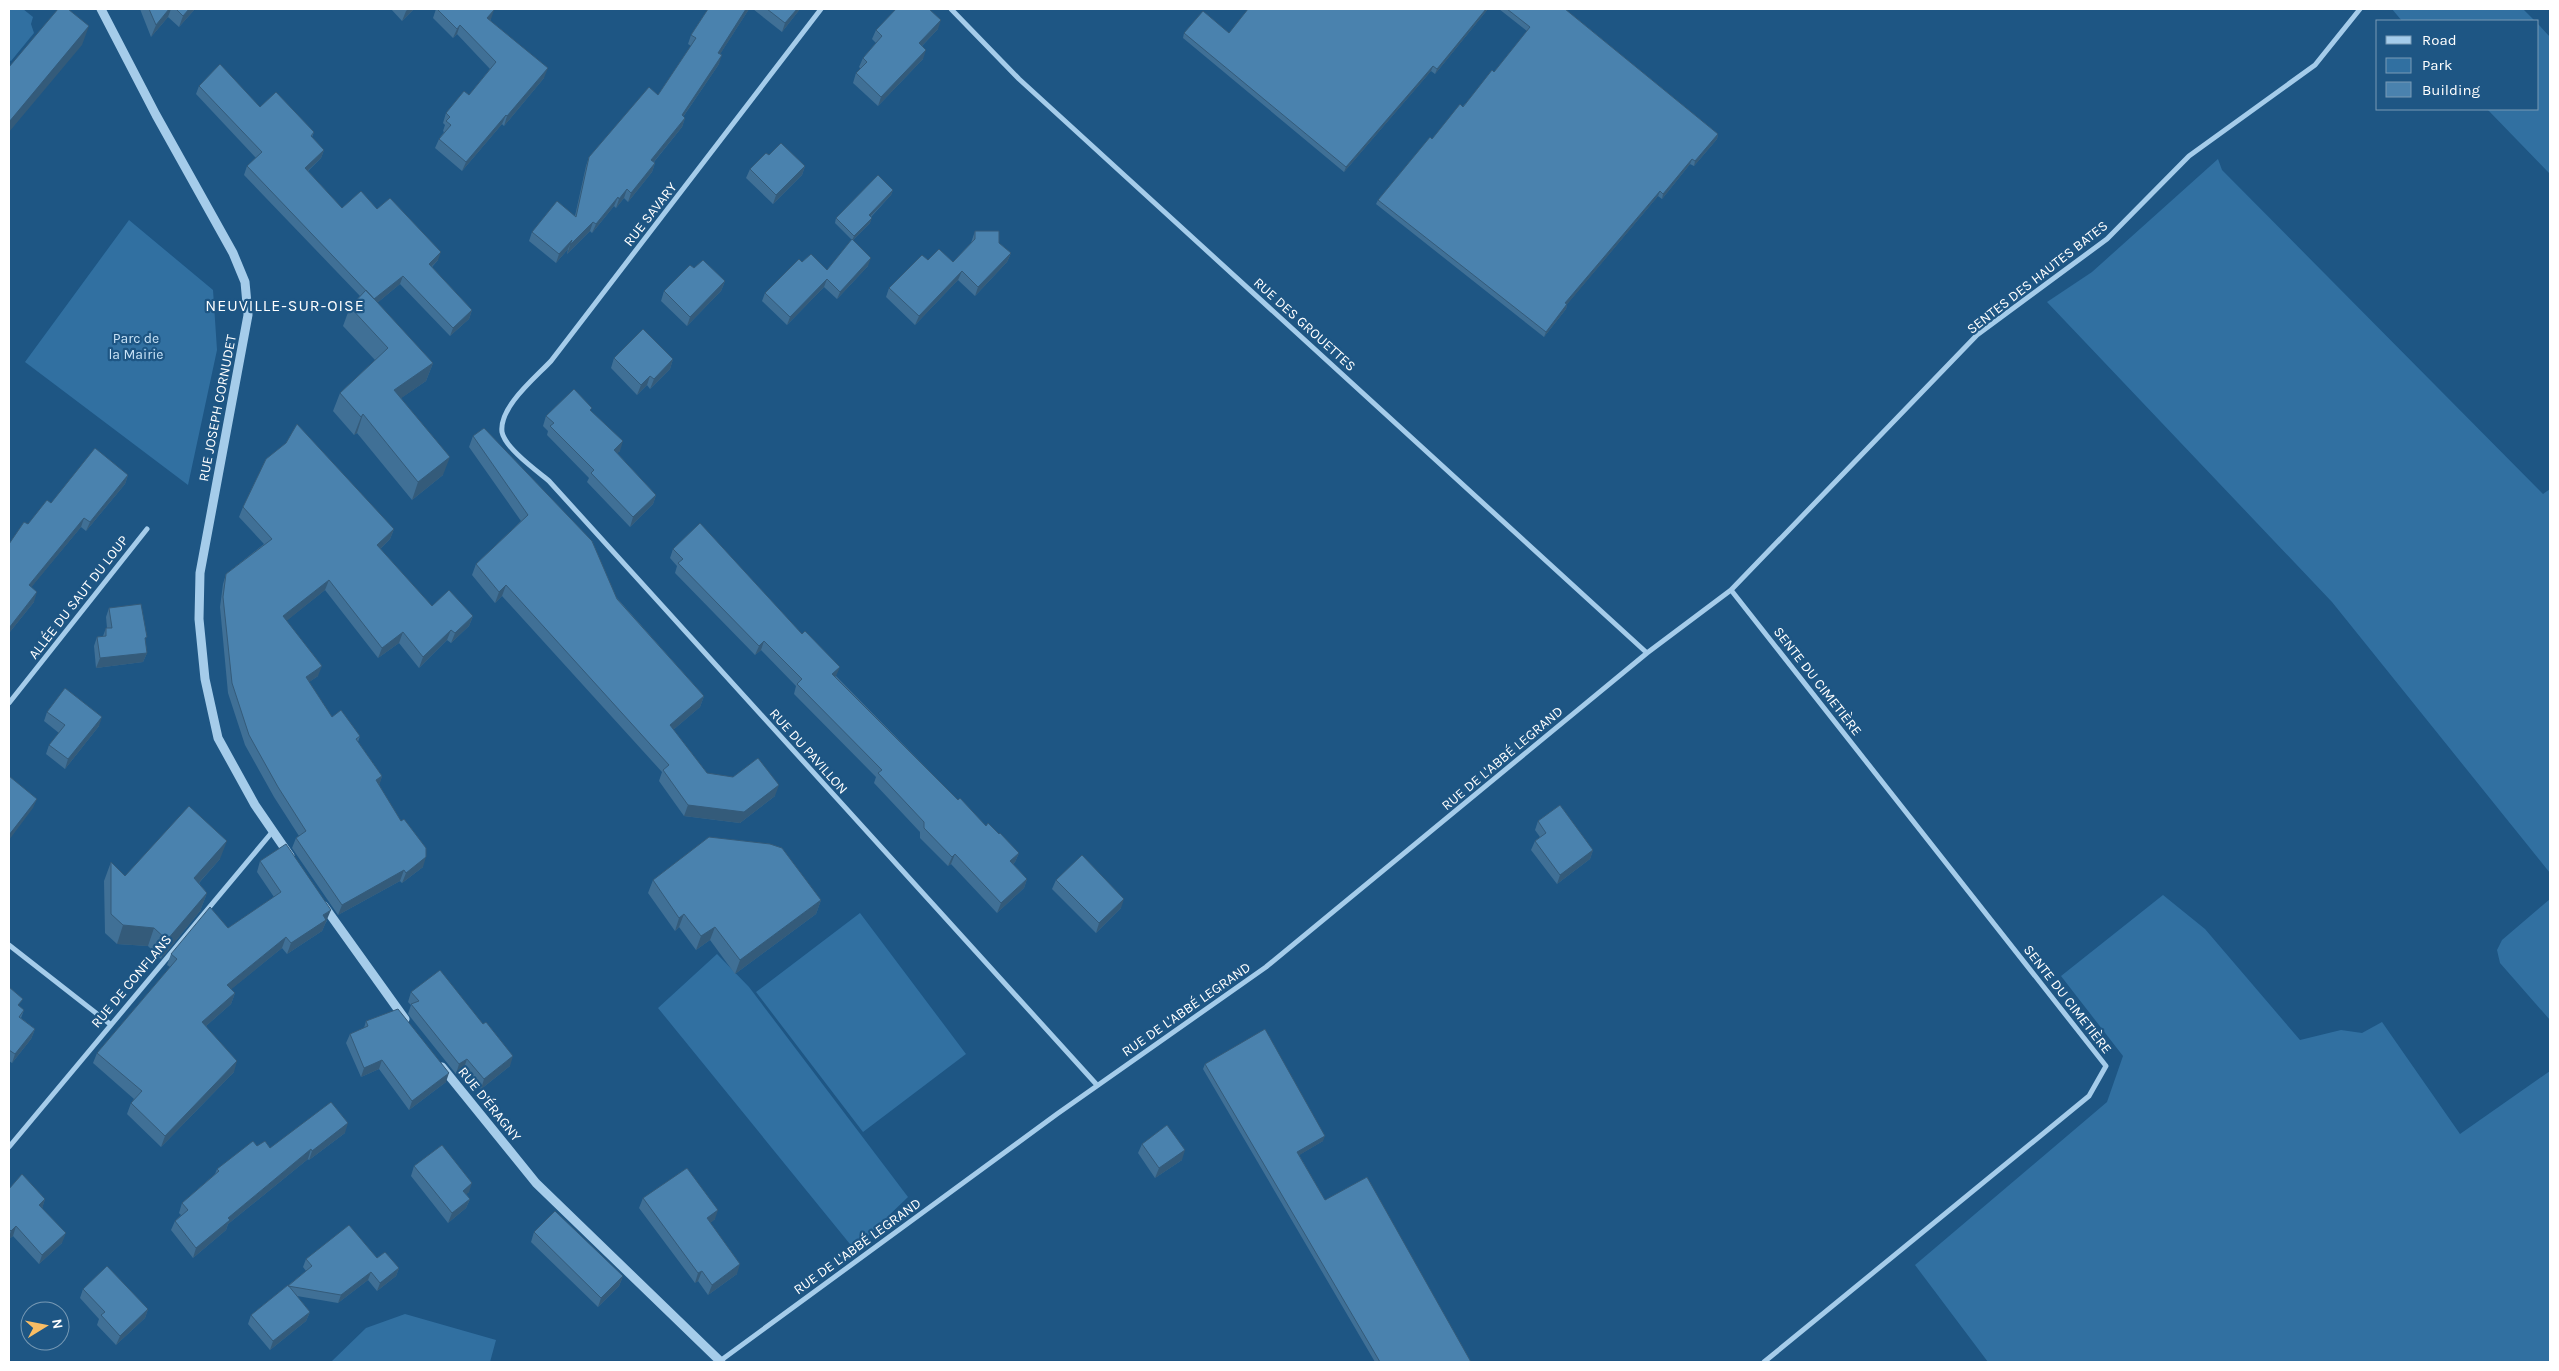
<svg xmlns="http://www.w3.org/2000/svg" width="2559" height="1371" font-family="Karla,sans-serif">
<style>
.green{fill:#3170a1}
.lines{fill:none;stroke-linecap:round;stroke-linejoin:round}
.minor{stroke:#a5ccea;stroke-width:5}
.tertiary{stroke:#a5ccea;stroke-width:9}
.wall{fill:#407096}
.shaded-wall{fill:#345b7a}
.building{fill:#4a82ae;stroke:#345b7a}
.labels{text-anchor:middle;stroke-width:4.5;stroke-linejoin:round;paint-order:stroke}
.street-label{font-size:14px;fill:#fff;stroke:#1e5684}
.park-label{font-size:14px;fill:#c9e3f7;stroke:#1e5684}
.quarter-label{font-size:16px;letter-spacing:1px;fill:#fff;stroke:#1e5684}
</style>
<rect width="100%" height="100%" fill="#1e5684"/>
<path class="green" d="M9,9h14l10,8 -2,7 3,9 -23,28 -2,-1z
M2392,9h131l12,12h-133z
M2538,24l12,13v137l-63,-65h51z
M2218,159l4,11 321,324 7,-5v384l-218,-271 -285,-300 45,-30z
M129,220l84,70 4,60 -29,135 -163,-123z
M2163,895l42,34 95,111 41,-10 21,3 20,-11 78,112 90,-63v291h-562l-73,-97 192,-163 16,-46 -62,-80z
M2550,899v121l-50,-57 -3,-13 5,-10z
M860,913l106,141 -103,78 -107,-140z
M717,954l32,33 159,210 -54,52 -196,-241z
M405,1314l91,26 -6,22h-159l35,-34z"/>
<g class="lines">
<path class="minor" d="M821,9l-270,352c-16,17 -52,46 -49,71 3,16 35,39 47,49l548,604
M951,9l68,70 628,574
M1731,590l375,476 -17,30 -325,266
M9,703l138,-174
M9,945l101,79
M9,1147l264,-316
M720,1361l337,-247 209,-147 381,-314 84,-63 246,-255 130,-96 82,-83 126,-91 45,-56"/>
<path class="tertiary" d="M101,9l55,106 77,138 12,29 3,33 -48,258 -1,46 6,60 13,59 37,67 35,51
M324,906l81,113
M442,1067l94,116 185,179"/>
</g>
<path class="wall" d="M140,9h55l-16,18 -11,-10 -17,20z
M391,9h23l-12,12z
M436,9l55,10 -1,1 54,58 -40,48 -2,-2 -40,47 -27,-23 4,-9 5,-7 -1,-1 2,-6 -2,-2 3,-10 23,-18 21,-26 -33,-35 -4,4 -20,-20z
M708,9h41l-29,45 -1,10 -36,53 2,1 -3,9 -28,35 1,1 -3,9 -24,30 -4,-4 -8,10 -2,-2 -22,27 -2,-2 -23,23 1,-5 -12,14 -27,-22 3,-9 43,-16 11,-50 3,-9 69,-62 33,-49 -3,-2 3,-9z
M753,9h47l-18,23z
M1488,9l-53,65 -4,-3 -87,101 -161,-134 1,-5h45z
M1499,9h66l153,125 -1,5 -23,27 -4,-2 -28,35 -4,-3 -91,108 -1,5 -22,28 -168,-133 2,-4 116,-128 33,-41z
M938,29l-16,17 1,13 -45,47 -25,-23 3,-10 5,-4 -2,-2 4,-9 13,-15 -4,-4 4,-9z
M199,86l61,21 54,25 -2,5 12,13 -3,8 -13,13 34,37 35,1 61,51 -6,7 40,43 -3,9 -19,17 -50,-52 -23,19 56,60 -7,18 -25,17 42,77 -31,25 -55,-67 -3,2 -21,-24 7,-18 35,-33 -32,-34 7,-19 10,-11 -116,-121 3,-9 9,-8 -60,-64z
M769,155l36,11 -3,9 -29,29 -27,-26 4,-9z
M893,190l-2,5 -20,22 -1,6 -17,17 15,26 -31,33 -13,-12 -37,38 -25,-24 3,-8 62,-23 25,-30 -17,-17 1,-5z
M975,231l24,12 12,10 -4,9 -32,34 -17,-16 -43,45 -29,-28 3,-9 39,-28 25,2 18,-19z
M725,281l-4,10 -34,35 -26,-25 3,-10z
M614,358l59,1 -3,10 -20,20 -3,-4 -10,10 -26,-27z
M591,411l29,40 -3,2 39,42 -3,9 -23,23 -43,-45 2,-4 -42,-43 1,-4 -5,-5 3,-10z
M473,436l231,260 -4,11 -27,23 34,43 68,23 -35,27 -56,-7 -25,-35 3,-9 -160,-176 -7,7 -23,-28 4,-11 45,-43 -52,-74z
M128,475l-3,9 -39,47 -5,-4 -50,60 3,15 -25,31 19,-109 23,-21z
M243,507l151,22 -4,10 -10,10 52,57 41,10 -4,10 -18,17 -4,-3 -28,28 -20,-25 -21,15 -53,-68 -39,31 32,55 -9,6 23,35 28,19 -2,6 24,34 -3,9 44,82 -21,16 -2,-2 -62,34 -46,-67 4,-10 3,-2 -25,-39 -29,-52 -17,-52 -8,-86 3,-23 3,-10 38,-30 -25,-27z
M673,549l163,127 122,124 28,26 13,8 20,19 -4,9 -2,2 14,15 -3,9 -27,25 -46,-49 -3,2 -28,-28v-6l-46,-49 2,-6 -82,-83 2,-8 -35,-36 -6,5 -80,-82 2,-7 -7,-8z
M109,608l36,33 2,12 -4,9 -47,6 -2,-22 3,-9 6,-1 3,-8h1l-1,-11z
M47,712l52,14 -34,43 -19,-15 3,-9 10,-12 -15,-12z
M1538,821l55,29 -3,9 -33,25 -26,-34 4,-9 5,-4 -5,-7z
M220,859l-21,24 8,10 -7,18 -39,48 -13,-13 -31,-2 -12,-11 -1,-52 7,-19 14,14z
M260,861l67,60 -1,1 -4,9 -35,23 -5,-6 -51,41 4,4 -4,11 -25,22 28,46 -73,75 -34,-33 4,-11 3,-4 -41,-36 4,-10 73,-86 -3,-2 4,-11 57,-26 46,-31 -17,-25z
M653,880l168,20 -5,14 -81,60 -25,-34 -14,10 -17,-23 -4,4 -27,-38z
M1056,880l65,28 -25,25 -44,-44z
M9,987l11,20 4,3 -3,8 14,11 -4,10 -19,24 -3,-2z
M411,992l72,32 27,42 -29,23 -17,-21 -8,6 -48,-60 3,-9 -3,-3z
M366,1021l80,61 -37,28 -30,-41 -18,8 -15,-34 4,-9 14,-6z
M1205,1064l118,77 -24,14 26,45 146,162h-96l-172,-293z
M345,1133l-36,27 -1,-1 -80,65 -2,6 -33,28 -22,-28 4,-9 6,-6 -2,-2 3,-10 33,-29 2,-5 40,-23 13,2z
M1142,1144l40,16 -27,18 -17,-25z
M414,1166l55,26 -3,2 4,5 -4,9 -18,15 -37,-47z
M9,1189l36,10 -3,9 20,35 -23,21 -26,-28 -4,3z
M643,1198l72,21 -5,4 27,51 -29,21 -10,-14 -3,2 -56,-75z
M534,1232l89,44 -4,10 -21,21 -67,-65z
M377,1258l22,10 -3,8 -19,15 -9,-11 -30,23 -41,-7 13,16 -4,9 -36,29 -22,-26 3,-9 55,-44 -3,-4 3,-8z
M83,1289l65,20 -3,9 -29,27 -19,-20 2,-6 -19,-21z"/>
<path class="shaded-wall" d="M169,9h2l-3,8 -17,20 5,-12z
M189,9h6l-16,18 4,-11z
M408,9h6l-12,12 4,-10z
M746,9h3l-34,53 3,-9z
M797,9h3l-18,23 3,-9z
M1486,9h2l-53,65 2,-5z
M494,10l-3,9 -8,8 4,-9z
M941,20l-3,9 -22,23 3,-9z
M460,25l-3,9 -4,4 4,-9z
M89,26l-7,19 -73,87v-10z
M926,50l-3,9 -45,47 3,-9z
M722,55l-3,9 -41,60 4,-9z
M1433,66l-2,5 -87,101 2,-5z
M548,68l-4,10 -40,48 3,-10z
M506,115l-4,9 -40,47 4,-9z
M685,118l-3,9 -34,42 3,-9z
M1718,134l-1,5 -23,27 1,-5z
M324,150l-3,8 -19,18 3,-8z
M1692,159l-2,5 -28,35 1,-5z
M655,163l-3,9 -24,30 3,-9z
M805,166l-3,9 -29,29 3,-9z
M627,189l-3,9 -8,10 3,-9z
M893,190l-2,5 -24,25 2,-5z
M1660,191l-2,5 -94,112 1,-5z
M618,197l-4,9 -22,27 4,-9z
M872,218l-2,5 -18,18 2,-5z
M593,222l-3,9 -23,23 3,-9z
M572,240l-4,9 -12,14 3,-9z
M441,252l-3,8 -12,12 3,-8z
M1011,253l-4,9 -32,34 3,-9z
M871,258l-3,8 -31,33 3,-7z
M962,271l-4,9 -43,45 4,-9z
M403,276l-3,8 -29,24 3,-9z
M827,279l-3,8 -37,38 3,-8z
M725,281l-4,10 -34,35 3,-9z
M1567,304l-1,5 -22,28 2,-5z
M472,310l-3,9 -19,17 3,-8z
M673,359l-3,10 -20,20 4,-10z
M433,363l-7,18 -39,27 7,-18z
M650,376l-3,9 -10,10 4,-10z
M363,414l-6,19 -3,2 7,-18z
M623,441l-3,10 -9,8 3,-9z
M450,457l-7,18 -31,25 6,-18z
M128,475l-3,9 -39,47 4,-9z
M656,495l-3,9 -23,23 3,-10z
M84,518l-3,9 -56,68 4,-10z
M394,529l-4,10 -17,17 4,-11z
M329,580l-4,10 -46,37 4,-11z
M506,585l-4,11 -7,7 4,-11z
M37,592l-3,10 -25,31v-5z
M473,616l-4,10 -18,17 4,-10z
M451,630l-4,10 -28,28 4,-11z
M403,632l-4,11 -21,15 4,-10z
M764,641l-3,9 -6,5 4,-9z
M147,653l-4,9 -47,6 4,-10z
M322,666l-4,10 -16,11 4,-10z
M840,667l-4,9 -7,7 3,-9z
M704,696l-4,11 -34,29 4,-11z
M102,717l-3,9 -34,43 3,-10z
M382,776l-3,10 -3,-6z
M779,785l-4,11 -35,27 -56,-7 4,-11z
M37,799l-4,9 -24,32v-5z
M227,841l-7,18 -33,37 7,-18z
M1593,850l-3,9 -33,25 3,-9z
M1019,853l-4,9 -8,8 3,-9z
M955,854l-4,10 -3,2 4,-9z
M426,857l-3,10 -21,16 4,-10z
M404,870l-4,11 -62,34 4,-10z
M1027,879l-3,9 -27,25 4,-10z
M207,893l-7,18 -39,48 6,-19z
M1124,899l-3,9 -25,25 3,-10z
M821,900l-5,14 -81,60 5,-14z
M331,910l-9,21 -35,23 4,-11 32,-28z
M684,914l-5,13 -4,4 4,-13z
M123,925l31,3 -6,18 -31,-2z
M715,927l-5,13 -14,10 5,-14z
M286,937l-4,11 -59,48 4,-11z
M235,993l-4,11 -33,29 4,-11z
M35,1029l-4,10 -19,24 3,-9z
M513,1056l-3,10 -29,23 3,-10z
M467,1059l-3,9 -8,6 3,-10z
M382,1060l-3,9 -18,8 3,-9z
M237,1061l-3,11 -73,75 4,-11z
M449,1073l-3,9 -37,28 3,-9z
M348,1123l-3,10 -36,27 3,-9z
M1325,1136l-2,5 -27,16 1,-5z
M311,1149l-3,10 -80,65 -2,6 -33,28 3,-10 32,-30z
M1185,1150l-3,10 -27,18 4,-10z
M472,1183l-3,9 -9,8 3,-9z
M45,1199l-3,10 -3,-4z
M470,1199l-4,9 -18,15 4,-10z
M718,1210l-3,9 -11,9 3,-10z
M16,1226l-3,10 -4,3v-2l2,-6z
M66,1233l-4,10 -23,21 3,-9z
M740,1264l-3,10 -29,21 4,-10z
M399,1268l-3,8 -19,15 3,-8z
M702,1271l-4,10 -3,2 3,-10z
M371,1272l-3,8 -30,23 3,-8z
M623,1276l-4,10 -21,21 3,-9z
M148,1309l-3,9 -29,27 4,-9z
M310,1312l-4,9 -36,29 3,-9z"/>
<path class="building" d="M58,9h10l21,17 -80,96v-55z
M149,9h20l-13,16z
M176,9h13l-6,7z
M437,9h56l1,1 -7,8 61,50 -41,48 -1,-1 -40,47 -27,-23 12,-14 -5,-4 4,-4 -4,-4 18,-22 5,4 27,-33 -36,-37 -3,4z
M708,9h38l-28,44 4,2 -40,60 3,3 -34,42 4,3 -24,30 -4,-4 -8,10 -1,-2 -22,27 -3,-2 -23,23 2,-5 -13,14 -27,-22 25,-31 19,16 13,-60 60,-70 9,8 38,-57 -5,-3z
M767,9h30l-12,14z
M896,9h33l12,11 -22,23 7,7 -45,47 -25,-24 11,-11 -4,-4 19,-22 -6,-6z
M1248,9h238l-49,60 -4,-3 -87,101 -162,-134 19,-22 26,22z
M1507,9h58l153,125 -23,27 -3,-2 -29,35 -3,-3 -95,112 2,1 -21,28 -168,-132 52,-63 2,2 28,-35 3,3 29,-37 2,2 36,-45z
M220,64l40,43 16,-15 38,40 -3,4 13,14 -19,18 37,40 19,-17 16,18 13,-11 51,54 -12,12 43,46 -19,18 -50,-52 -29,23 -127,-133 15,-14 -63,-66z
M781,143l24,23 -29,29 -26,-26 16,-16 3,2z
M878,175l15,15 -24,25 3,3 -18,18 -18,-18z
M975,231h24v12l12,10 -33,34 -16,-16 -43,45 -30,-28 33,-33 6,5 11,-11 14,13 22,-23z
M852,239l19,19 -31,34 -13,-13 -37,38 -25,-24 34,-34 3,3 9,-8 16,16z
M703,260l22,21 -35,36 -26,-26 26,-26 4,3z
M366,290l67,73 -39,27 56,67 -32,25 -55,-68 -2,3 -21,-24 48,-45 -38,-41z
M643,329l30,30 -19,20 -4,-3 -9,9 -27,-27z
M574,389l18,19 -2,2 33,31 -9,9 42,45 -23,22 -42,-44 3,-3 -44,-44 4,-3 -8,-7z
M297,424l97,105 -17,16 55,61 17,-16 24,26 -18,17 -4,-3 -28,27 -20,-25 -21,16 -53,-68 -46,36 39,50 -16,11 26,40 9,-7 19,26 -4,3 26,37 -6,4 25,41 3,-2 22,29v9l-20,16 -2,-3 -62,35 -46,-67 10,-7 -28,-44 -29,-52 -17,-52 -9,-86 3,-23 46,-35 -29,-32 23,-48 20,-16z
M484,428l108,113 25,58 87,97 -34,29 37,48 26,4 25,-19 21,27 -35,27 -56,-7 -25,-35 6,-5 -163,-180 -7,7 -23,-28 52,-49 -55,-79z
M95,448l33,27 -38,47 -6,-4 -55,67 8,7 -28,36v-84l15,-22 4,2 19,-24 4,3z
M700,523l102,111 3,-3 35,36 -8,7 126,126 2,-2 26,28 2,-3 11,11 1,-1 19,20 -9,8 17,18 -26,24 -46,-49 -3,3 -28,-29v-6l-46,-49 4,-3 -85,-86 5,-5 -38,-38 -5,5 -81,-83 5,-4 -10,-10z
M141,604l6,33 -2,1 2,15 -47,5 -3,-21 9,-1v-8h6l-3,-20z
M65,688l37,29 -34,42 -19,-14 16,-20 -18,-13z
M9,776l28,23 -28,36z
M1560,805l33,45 -33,25 -25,-34 11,-8 -8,-12z
M189,806l38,35 -33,37 13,15 -40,47 -13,-12 -31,-3 -12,-11v-52l14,14z
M709,837l61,7 12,4 39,52 -81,60 -25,-33 -14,9 -17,-22 -5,4 -26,-38z
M286,844l45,66 -8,5 3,5 -35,23 -5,-6 -59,48 8,8 -33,29 35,39 -72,75 -34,-33 11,-12 -45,-38 80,-94 -6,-5 39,-47 18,21 53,-36 -21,-31z
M1082,855l42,44 -25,24 -43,-43z
M440,970l43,54 3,-2 27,34 -29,23 -17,-20 -8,5 -48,-60 8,-3 -8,-9z
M9,987l14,12 -5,6 6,5 -5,7 16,12 -20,25 -6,-4z
M398,1009l51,64 -37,28 -30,-41 -18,8 -14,-34 18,-8 -2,-5z
M1265,1029l60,107 -28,16 28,48 42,-23 104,185h-91l-175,-298z
M331,1102l17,21 -36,28 -1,-2 -83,69 2,2 -34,28 -21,-27 13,-11 -6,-7 37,-32 -2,-2 36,-28 4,5 8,-5 5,7z
M1167,1125l18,25 -26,18 -17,-24z
M442,1145l30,38 -9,8 7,8 -18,14 -38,-47z
M687,1168l31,42 -11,8 33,46 -28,21 -10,-14 -4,2 -55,-75z
M22,1174l23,25 -6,6 27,28 -24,22 -26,-29 -5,5 -2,-2v-40z
M555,1211l68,65 -22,22 -67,-66z
M349,1225l28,33 8,-6 14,16 -19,15 -9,-11 -30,23 -53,-9 24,-20 -6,-7z
M107,1266l41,43 -28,27 -19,-21 4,-3 -22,-23z
M288,1285l22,27 -37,29 -22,-26z"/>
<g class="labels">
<g class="street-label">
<text transform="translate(650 214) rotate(-52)" y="5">RUE SAVARY</text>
<text transform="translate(2037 277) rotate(-38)" y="5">SENTES DES HAUTES BATES</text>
<text transform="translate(1305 324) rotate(42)" y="5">RUE DES GROUETTES</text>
<text transform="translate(217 408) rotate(-79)" y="5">RUE JOSEPH CORNUDET</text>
<text transform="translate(78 597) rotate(-52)" y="5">ALLÉE DU SAUT DU LOUP</text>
<text transform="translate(1818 681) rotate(52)" y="5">SENTE DU CIMETIÈRE</text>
<text transform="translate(809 751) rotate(48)" y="5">RUE DU PAVILLON</text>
<text transform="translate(1502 758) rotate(-40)" y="5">RUE DE L'ABBÉ LEGRAND</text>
<text transform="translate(131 981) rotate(-50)" y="5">RUE DE CONFLANS</text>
<text transform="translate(2068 999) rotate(52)" y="5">SENTE DU CIMETIÈRE</text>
<text transform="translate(1186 1009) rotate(-35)" y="5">RUE DE L'ABBÉ LEGRAND</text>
<text transform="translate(490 1104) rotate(51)" y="5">RUE D'ÉRAGNY</text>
<text transform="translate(857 1246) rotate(-36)" y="5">RUE DE L'ABBÉ LEGRAND</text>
</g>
<g class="park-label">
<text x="136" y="343">Parc de<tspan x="136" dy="16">la Mairie</tspan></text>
</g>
<g class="quarter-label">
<text x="285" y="311">NEUVILLE-SUR-OISE</text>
</g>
</g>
<rect width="2559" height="1371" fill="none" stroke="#ffffff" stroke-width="20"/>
<rect x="2376" y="20" width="162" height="90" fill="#1e5684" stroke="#789ab5"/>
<rect x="2386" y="36" width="25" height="8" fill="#a5ccea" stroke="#789ab5"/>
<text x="2422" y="45" font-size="15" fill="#ffffff">Road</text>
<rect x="2386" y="58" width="25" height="15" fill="#3170a1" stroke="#789ab5"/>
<text x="2422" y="70" font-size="15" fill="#ffffff">Park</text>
<rect x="2386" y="82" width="25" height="15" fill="#4a82ae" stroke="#789ab5"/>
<text x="2422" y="95" font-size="15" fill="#ffffff">Building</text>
<g transform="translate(45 1326) rotate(80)"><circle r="24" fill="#1e5684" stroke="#789ab5"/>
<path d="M0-4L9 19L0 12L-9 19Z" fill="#f9bd64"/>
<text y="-8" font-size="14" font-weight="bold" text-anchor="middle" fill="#ffffff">N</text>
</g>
</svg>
